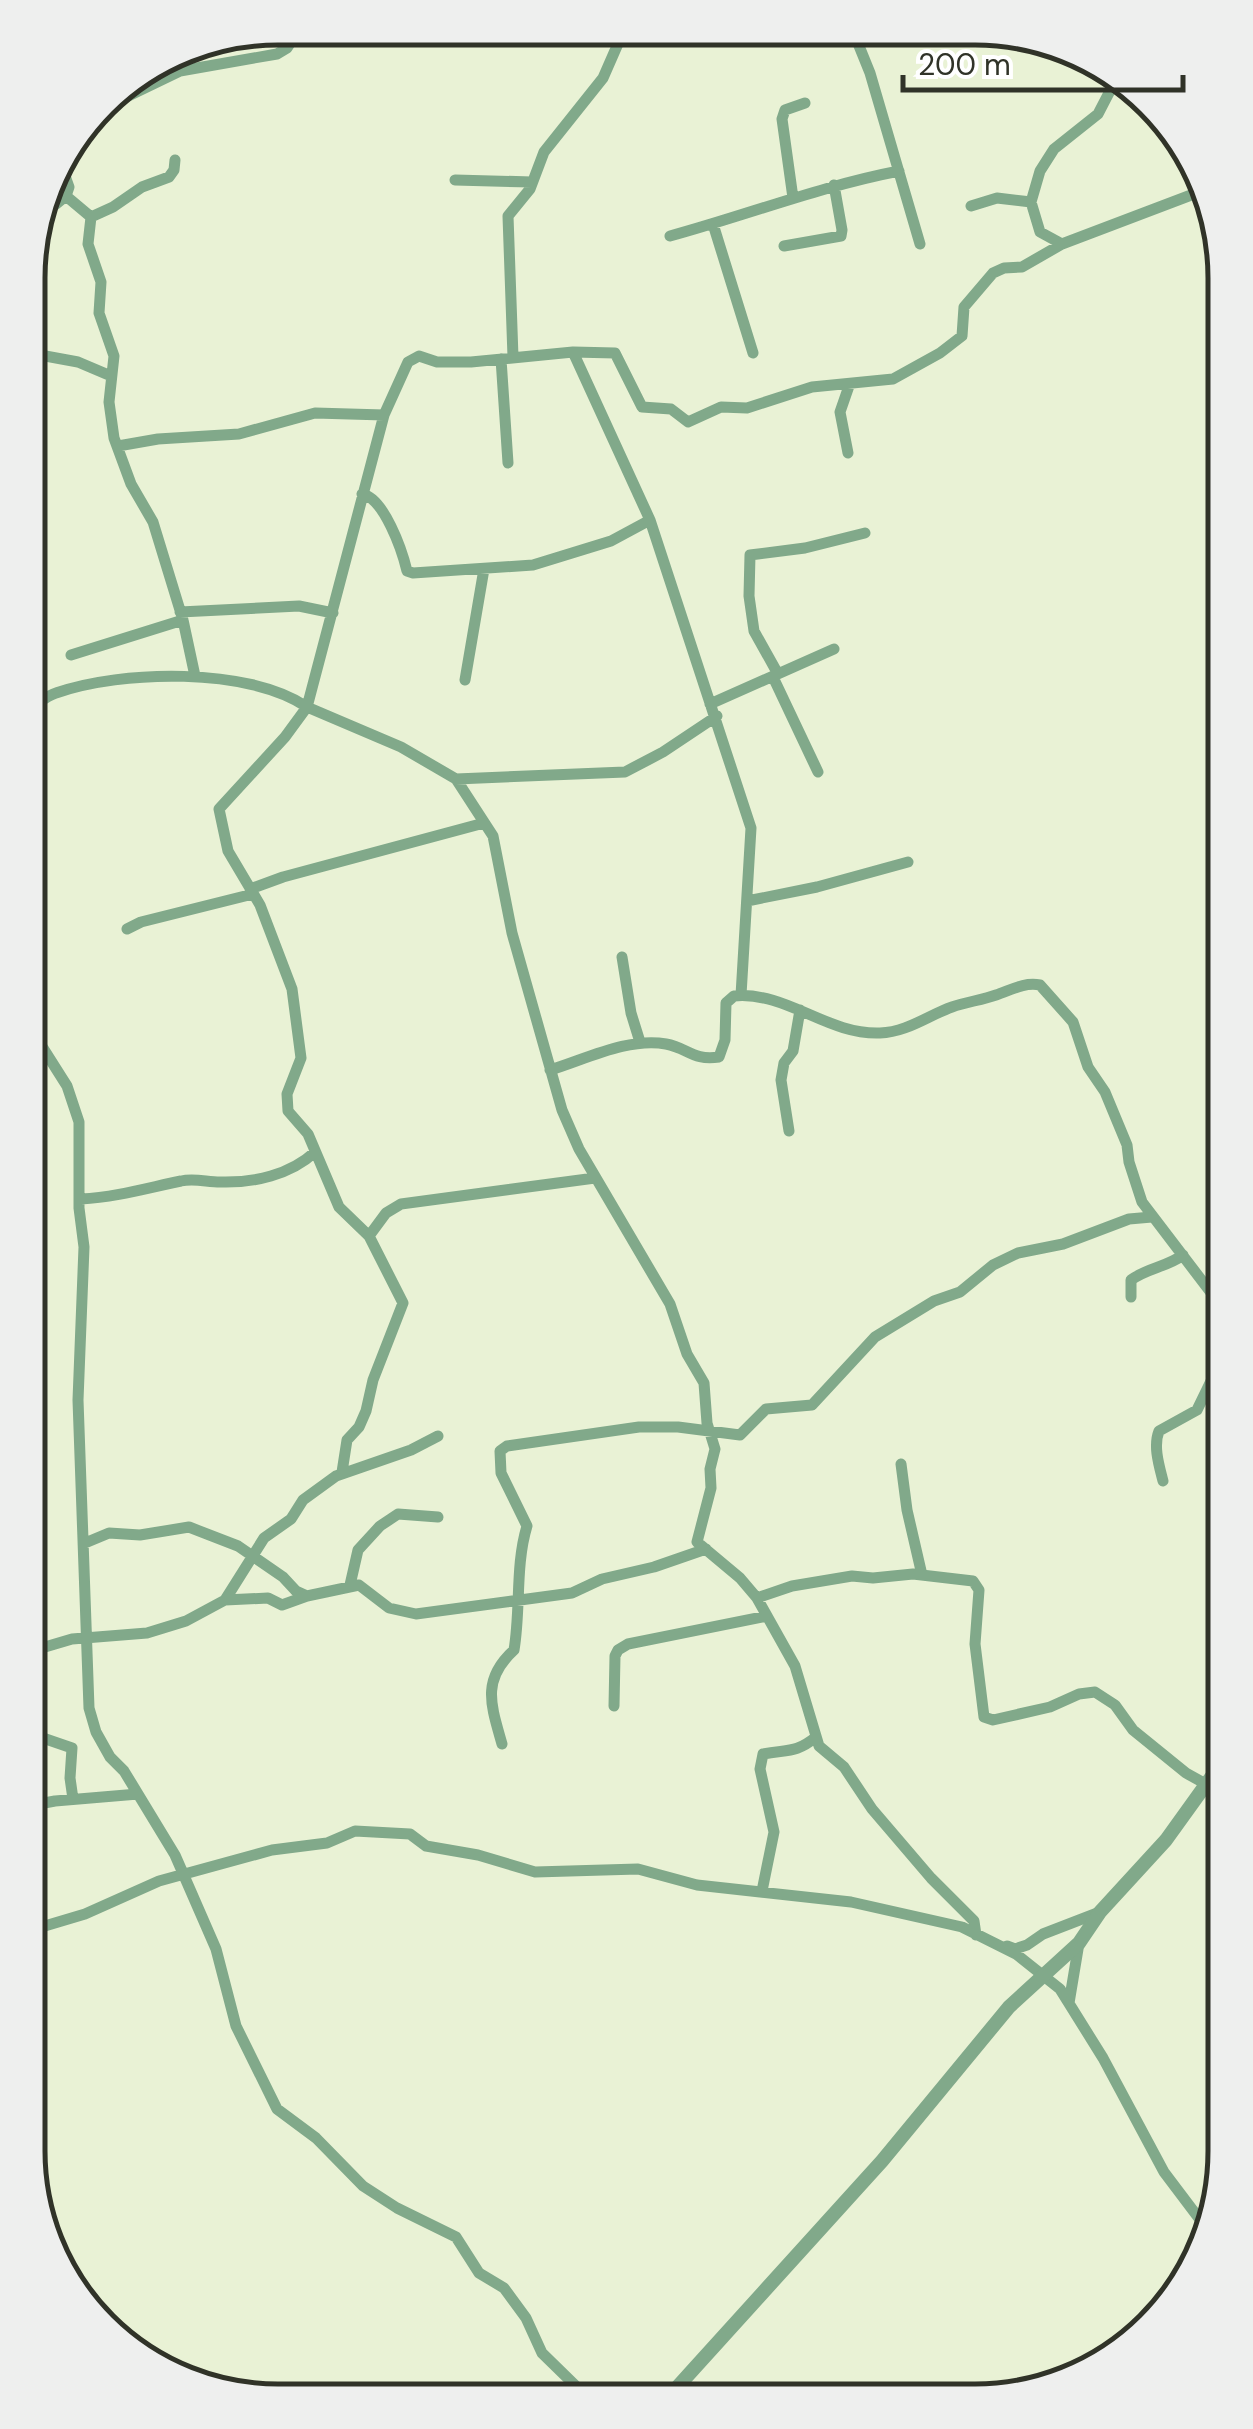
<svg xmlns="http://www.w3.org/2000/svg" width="1253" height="2429" font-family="'DM Sans',sans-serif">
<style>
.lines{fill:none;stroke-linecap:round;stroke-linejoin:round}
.minor{stroke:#81a98a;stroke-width:11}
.tertiary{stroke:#81a98a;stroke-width:14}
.rim{fill:none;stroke:#303328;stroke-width:5}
</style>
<rect width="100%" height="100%" fill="#e9f2d5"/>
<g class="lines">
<path class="minor" d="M799,31l8,2 20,-2
M853,31l17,42 50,171
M102,103l22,-5 56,-27 97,-17 10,-6 13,-20
M59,159l10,28 -3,9
M175,160l-1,10 -5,7 -27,10 -29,20 -22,10 -3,27 13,38 -2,31 15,43 -5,46 5,36 17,46 22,38 30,98 12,56
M455,180l77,2
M793,198l-11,-79 3,-9 20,-7
M1031,202l9,-31 14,-22 44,-35 14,-27 8,-8
M971,206l26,-8 34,4 9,30 22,12
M713,224l40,129
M35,228l5,-11 26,-21 25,21
M670,236c77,-21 151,-50 229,-65
M784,246l57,-10 1,-6 -8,-45
M573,352l77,168 101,308 -10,167
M29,353l49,9 33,14
M513,357l-5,-141 22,-27 14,-37 59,-74 21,-48
M501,359l7,104
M384,415l-77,292 94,40 55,32 37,57 19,97 50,177 17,39 91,155 17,50 17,29 3,40 8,26 -5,20 1,19 -14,54 43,36 17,20 38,68 24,80 25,21 28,42 59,69 43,43 2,14
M118,446l40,-7 81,-5 76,-21 69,2 24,-53 11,-6 18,6h34l102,-10 42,1 27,54 29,2 17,13 33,-15 26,1 65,-21 81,-8 47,-26 22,-17 2,-29 29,-34 11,-5 18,-1 40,-23 145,-55
M848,453l-8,-41 9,-26
M362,494c22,4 40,56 45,77l6,2 120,-8 78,-24 39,-21
M180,612l119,-6 34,7
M71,655l112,-35
M778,674l-24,-43 -5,-35 1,-41 55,-7 60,-15
M773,677l45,95
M465,680l19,-111
M710,704l124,-55
M29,709c9,-5 17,-13 27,-16 66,-23 192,-26 251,14l-22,30 -66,72 9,42 32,54 32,84 9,69 -14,36 1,17 20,23 31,73 30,29 34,67 -30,77 -7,31 -7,16 -12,13 -5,32
M456,779l169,-7 38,-20 54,-36
M250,889l33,-12 201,-54
M747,901l70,-14 91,-25
M127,929l14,-7 112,-28
M622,957l9,56 9,29
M29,1026l38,60 12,36v86l5,39 -6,153 11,308 7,24 14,25 14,14 51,84 41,94 20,77 41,83 39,29 47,48 34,22 59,29 23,36 25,15 22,30 16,35 43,42
M550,1070c36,-11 79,-33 116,-26 22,4 27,17 53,13l6,-17 1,-37 8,-7c53,-5 93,39 146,37 27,-1 47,-17 72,-26 14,-5 30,-7 44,-12 15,-5 28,-13 44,-10l33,37 15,45 17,25 22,53 2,17 13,40 83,109
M789,1131l-8,-51 3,-17 9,-12 7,-41
M81,1199c35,-2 66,-11 100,-18 13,-3 26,1 39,1 34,1 70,-7 95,-30
M369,1236l17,-23 15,-9 194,-26
M1131,1297v-17c16,-12 36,-13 52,-25
M901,1464l6,46 15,65
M1163,1481c-4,-16 -10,-35 -4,-50l38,-21 17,-35 11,-10
M85,1543l24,-10 31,2 49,-8 49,19 45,31 13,14 11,5
M350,1585l8,-35 22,-24 18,-12 40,3
M757,1598l35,-12 60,-10 21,2 40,-4 60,7 6,9 -4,54 9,73 9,3 57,-13 29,-13 16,-2 20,13 18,25 53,43 18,10
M225,1600l43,-2 14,7 25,-9 52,-11 30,23 27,6 156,-21 30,-14 52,-12 52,-18
M28,1652l44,-13 75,-6 39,-12 39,-21 39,-62 27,-19 12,-19 33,-24 75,-26 27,-14
M614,1706l1,-50 3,-6 10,-6 139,-28
M28,1709l12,28 32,11 -2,30 3,21
M502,1744c-11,-39 -21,-64 12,-94 7,-42 1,-84 13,-124l-26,-53 -1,-22 7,-5 132,-19h39l62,8 26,-26 46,-4 63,-68 59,-36 26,-9 33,-27 25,-12 45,-9 66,-25 23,-2
M28,1806l27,-5 83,-7
M762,1891l12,-59 -14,-63 3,-15c24,-5 32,0 53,-17
M28,1931l57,-17 74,-33 113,-31 55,-7 28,-12 55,3 16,12 52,9 57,17 103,-3 59,16 154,17 111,25 54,27 44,35 43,69 61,114 40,53
M1007,1946l8,3 12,-4 16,-11 57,-22
M1069,2003l10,-60"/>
<path class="tertiary" d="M671,2394l211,-233 127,-154 70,-64 21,-31 66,-72 59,-82"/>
</g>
<path d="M0 0H1253V2429H0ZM278 45H975A233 233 0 0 1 1208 278V2151A233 233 0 0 1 975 2384H278A233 233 0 0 1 45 2151V278A233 233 0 0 1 278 45Z" fill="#eeefee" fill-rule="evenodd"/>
<path class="rim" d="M278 45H975A233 233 0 0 1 1208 278V2151A233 233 0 0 1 975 2384H278A233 233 0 0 1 45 2151V278A233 233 0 0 1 278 45Z"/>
<path d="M903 75v15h280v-15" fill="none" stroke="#303328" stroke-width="5"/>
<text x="918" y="75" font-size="30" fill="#303328" stroke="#ffffff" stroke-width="8" paint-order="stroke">200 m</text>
</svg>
